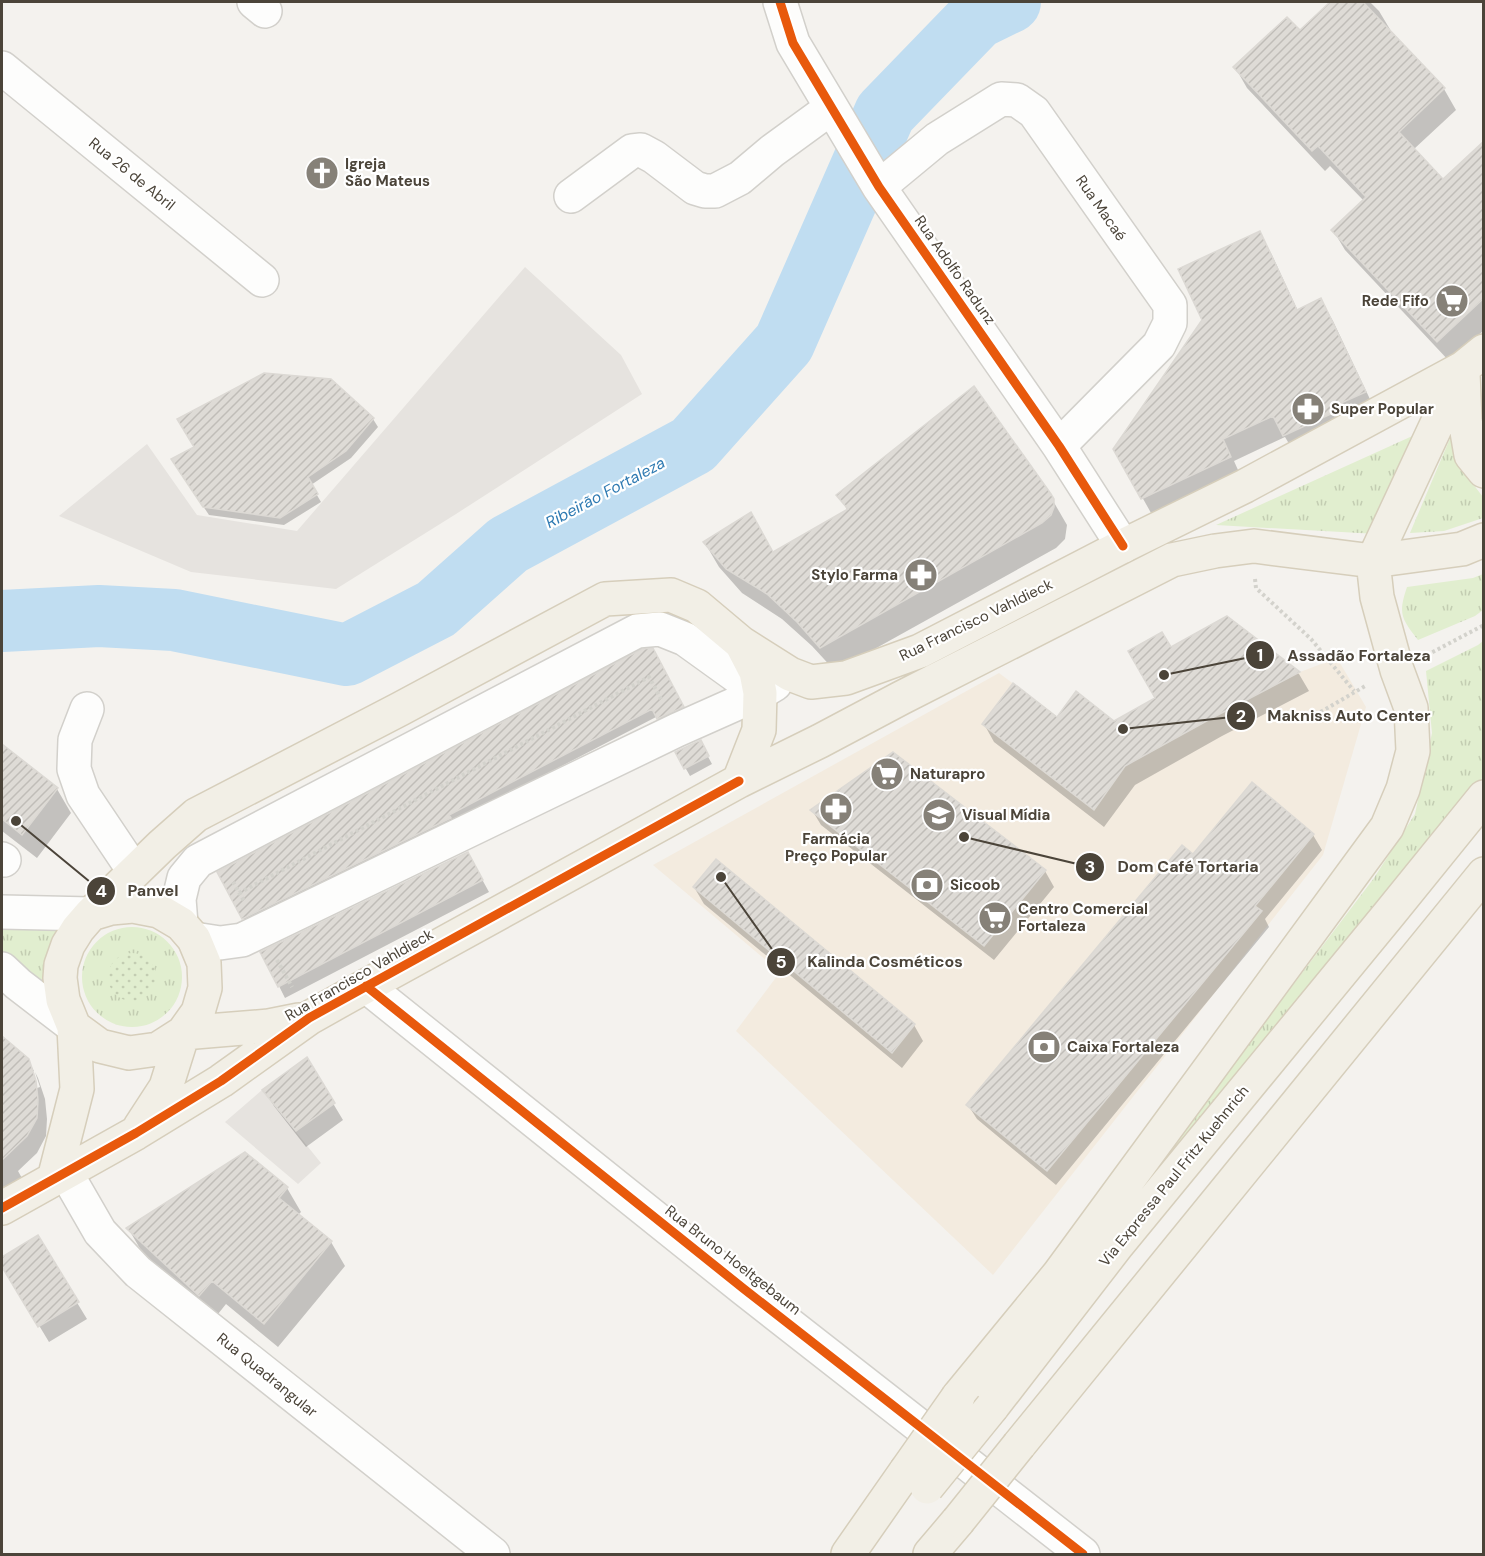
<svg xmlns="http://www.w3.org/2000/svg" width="1485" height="1556" font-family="'DM Sans',sans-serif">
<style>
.commercial{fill:#f3ebdf}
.grass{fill:url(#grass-tufts)}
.garden{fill:url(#garden-dots)}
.parking{fill:#e6e3df}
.shadow{fill:#0003}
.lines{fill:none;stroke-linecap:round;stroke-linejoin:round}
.river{stroke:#c0ddf1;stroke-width:62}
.building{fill:url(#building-hatch);stroke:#dcd9d4;stroke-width:1.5}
.minor-casing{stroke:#d2d0cb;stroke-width:36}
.major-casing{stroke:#d6cebb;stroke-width:36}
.path{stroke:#d3d2cc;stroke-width:4;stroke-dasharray:3 3;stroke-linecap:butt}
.minor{stroke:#fdfdfc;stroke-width:33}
.major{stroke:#f2efe6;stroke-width:33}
.major-bridge-casing{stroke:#d6cebb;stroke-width:36;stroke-linecap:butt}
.major-bridge{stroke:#f2efe6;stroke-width:33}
.cycleway-casing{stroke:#fff;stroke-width:13}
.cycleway{stroke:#e8590c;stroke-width:9}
.labels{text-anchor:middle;stroke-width:4.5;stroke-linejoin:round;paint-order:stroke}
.poi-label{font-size:15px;font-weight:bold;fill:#4b4439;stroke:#fff;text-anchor:start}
.street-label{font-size:15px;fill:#4b4439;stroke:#fff}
.water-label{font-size:16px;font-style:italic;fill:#2e7ab2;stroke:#fff}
.leader{fill:none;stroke:#4b4439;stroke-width:2}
.callout-dot{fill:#4b4439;stroke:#fff;stroke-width:2}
.mark-label{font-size:18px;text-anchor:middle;font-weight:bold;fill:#fff}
.callout-label{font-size:16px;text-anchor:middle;font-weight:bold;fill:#4b4439;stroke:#fff;stroke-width:4.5;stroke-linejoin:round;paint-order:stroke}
</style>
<defs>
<pattern id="grass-tufts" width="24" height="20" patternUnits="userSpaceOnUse" patternTransform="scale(1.5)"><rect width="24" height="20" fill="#e1eecf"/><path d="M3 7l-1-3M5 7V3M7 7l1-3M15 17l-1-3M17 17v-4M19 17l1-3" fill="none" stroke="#c3cdb2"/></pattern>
<pattern id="garden-dots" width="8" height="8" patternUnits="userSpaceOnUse" patternTransform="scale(1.5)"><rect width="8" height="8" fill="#e1eecf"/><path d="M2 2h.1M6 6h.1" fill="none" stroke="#c3cdb2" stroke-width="1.8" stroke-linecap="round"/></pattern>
<pattern id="building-hatch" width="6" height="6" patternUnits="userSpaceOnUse" patternTransform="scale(1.5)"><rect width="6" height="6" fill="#dedbd6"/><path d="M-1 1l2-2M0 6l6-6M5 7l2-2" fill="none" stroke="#c0bdb8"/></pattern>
</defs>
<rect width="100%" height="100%" fill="#f4f2ee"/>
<path class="commercial" d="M1337,658l29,49 -43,148 -330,420 -257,-244 44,-59 -127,-107 346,-192 125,94 88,-49 88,-46z"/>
<path class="grass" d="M1419,433l-42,101 -161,-9z
M1451,436l12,35 20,26v21l-39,13 -34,2z
M1483,574v36l-8,6 -57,24c-17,-22 -20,-26 -11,-53l66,-9z
M1483,641v136l-296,370 -7,2 -4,-4 1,-7 197,-260 41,-64 17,-81 -6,-62 52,-26z
M60,923l-12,34 -4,32 -42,-34v-29l18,3z
M82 977a50 50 0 1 1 100 0a50 50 0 1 1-100 0Z"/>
<path class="garden" d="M108 977a24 24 0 1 1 48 0a24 24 0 1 1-48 0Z"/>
<path class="parking" d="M525,267l96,88 21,39 -186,120 -120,75 -145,-17 -132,-56 88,-72 50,71 100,16z
M262,1090l59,73 -23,21 -73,-62z"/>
<path class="shadow" d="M1332,2h38l9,9 12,20 -1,1 54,57 12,21 -42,39 29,32 41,-38v187l-34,32 -105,-112 -12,-20 31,-29 -34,-35 -5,5 -78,-83 -12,-21 64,-34z
M1260,233l12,22 26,56 23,-11 12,21 44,93 -80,43 -12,-20 -51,24 8,18 -87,41 -40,-71 89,-129z
M330,380l43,39 5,8 -27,31 -40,27 10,17 -37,23 -75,-10 -32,-48 19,-19z
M1045,487l22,38 -2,14 -9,9 -221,123 -23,-25 -30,-27 -40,-26 -23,-26 -14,-24 68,11 75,-43 -10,-16z
M1226,618l73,56 10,17 -87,45 -87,49 -31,42 -110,-85 -10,-18 73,-5 57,3 43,-23 13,-50z
M655,656l31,58 -23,11 -5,-9 -206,107 -204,103 -29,-53z
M700,742l12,22 -22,12 -13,-23z
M2,746l55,43 14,24 -34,45 -35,-27z
M1252,784l61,51 9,15 -57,69 4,8 -213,258 -79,-66 -9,-14 225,-249z
M812,810l233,61 9,16 -60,73 -173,-135z
M473,863l16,29 -204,106 -6,-12z
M694,887l220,138 9,16 -21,27 -198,-164z
M2,1038l26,22 6,11h-3l6,17 3,-1 -5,-15 3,6 7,21 2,20 -1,17 -9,17 -19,18 5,9 -21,12z
M307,1060l36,60 -37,27 -32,-41 -10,-16z
M287,1188l14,24 -3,3 33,27 14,24 -67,81 -52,-43 -12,15 -72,-67 -14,-24z
M37,1237l50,82 -38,23 -47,-78v-5z"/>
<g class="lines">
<path class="river" d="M2,621l97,-5 75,4 173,35 89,-46 72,-64 185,-100 91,-102 101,-230 92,-95 33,-16"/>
</g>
<path class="building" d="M1330,2h33l82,86 -46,44 44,47 41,-38v157l-47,44 -106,-112 35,-33 -48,-51 -6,5 -79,-84 54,-50 13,13z
M1260,231l37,79 24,-12 45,94 -25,11 3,5 -61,28 -10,-20 -50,23 8,18 -90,42 -28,-50 89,-129 -24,-51z
M264,373l67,6 43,39 -28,33 -38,26 10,17 -38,24 -77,-11 -32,-48 23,-12 -17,-28z
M974,386l77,108 3,5v8l-3,8 -9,8 -222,125 -23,-26 -30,-28 -41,-25 -23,-27 48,-30 22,40 75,-43 -12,-14z
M1227,616l73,56 -88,46 -87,48 -31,44 -112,-86 31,-41 44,34 19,-26 38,30 41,-23 -27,-47 34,-19 9,15z
M653,648l31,59 -27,12 -5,-10 -203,106 2,3 -209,101 -25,-47 425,-223z
M701,740l8,16 -25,13 -9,-17z
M2,744l56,44 -36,47 -20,-16z
M893,752l153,118 -62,76 -174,-136z
M1252,782l62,52 -59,72 7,5 -215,260 -81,-66 216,-260 11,9z
M468,852l15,28 -205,107 -18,-35z
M716,859l199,165 -23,29 -199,-166z
M2,1036l27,23 7,22 2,19 -1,18 -10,18 -25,24z
M307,1057l28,46 -39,28 -34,-41z
M245,1152l43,35 -9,11 53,43 -68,83 -52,-43 -13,15 -73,-68z
M38,1235l41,67 -41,25 -36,-60v-10z"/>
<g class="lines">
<g class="minor-casing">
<path id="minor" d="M254,2l11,9
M780,2l13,41 86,144 180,259 64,100
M2,68l260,212
M879,187l58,-48 64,-40 16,1 17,12 136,193v18l-11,22 -100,101
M571,196l61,-45 9,-1 13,7 41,31 10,3h10l25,-13 32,-27 59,-43
M87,709l-12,31 -1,29 9,26 51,76
M2,859l2,1
M2,912l89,2
M181,924l-2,-25 5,-21 14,-17 439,-230 23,-2 25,10 75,54
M194,939l26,4 22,-3 435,-210 83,-37 15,-9
M2,969l16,15 56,43
M366,986l378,303 339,265
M66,1173l34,59 38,40 355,282"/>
</g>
<g class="major-casing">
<path id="major" d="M1463,373l2,47 6,35 13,16
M739,781l20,-51 1,-37 -4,-21 -15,-29
M91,914l20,-6 22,-2 26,5 22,13 13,15 10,24 1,25 -7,24 -15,21 -17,54 -26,40
M74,1027l26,19 29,7 29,-4 25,-16 86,-7 30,-6
M54,1179l23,-90 -3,-62 -11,-27 -3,-22 1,-13 7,-20 10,-16 13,-15 71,-69 34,-30 204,-106 205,-110 66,-4 26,11 44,37 49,31 21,8 35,-4 74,-27 203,-105 122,-60 218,-118 21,-17
M2,1208l134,-75 85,-52 88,-63 57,-32 373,-205 81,-40 81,-43 271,-138 43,-9 39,-5 119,15 89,-12 22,-9
M958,1397l101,-123 328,-447 16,-38 10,-38 -2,-43 -14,-38 -20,-73 -4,-36 90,-193
M992,1407l126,-163 272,-331 94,-116
M1019,1445l465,-571
M848,1554l58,-83
M930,1554l28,-33"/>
</g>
<path class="path" d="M1255,579l1,9 55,51 43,52
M1427,655l57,-30
M1305,721l62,-36
M233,882l11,19
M239,893l410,-216 12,22
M277,960l15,27"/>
<use href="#minor" class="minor"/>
<use href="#major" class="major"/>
<g class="major-bridge-casing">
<path id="major-bridge" d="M906,1471l52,-74
M927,1487l65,-80
M958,1521l61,-76"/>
</g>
<use href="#major-bridge" class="major-bridge"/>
<g class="cycleway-casing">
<path id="cycleway" d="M780,2l13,41 86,144 180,259 64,100
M366,986l378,303 339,265
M2,1208l134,-75 85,-52 88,-63 430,-237"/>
</g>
<use href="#cycleway" class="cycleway"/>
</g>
<defs>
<g id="church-disc" transform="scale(1.725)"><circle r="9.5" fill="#868178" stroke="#fff"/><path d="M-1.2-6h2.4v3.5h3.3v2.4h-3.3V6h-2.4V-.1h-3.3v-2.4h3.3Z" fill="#fff"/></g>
<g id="supermarket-disc" transform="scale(1.725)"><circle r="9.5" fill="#868178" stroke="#fff"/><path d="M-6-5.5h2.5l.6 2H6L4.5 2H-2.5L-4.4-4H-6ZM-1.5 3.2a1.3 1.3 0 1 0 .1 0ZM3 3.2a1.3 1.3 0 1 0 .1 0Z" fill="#fff"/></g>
<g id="pharmacy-disc" transform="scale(1.725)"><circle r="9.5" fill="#868178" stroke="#fff"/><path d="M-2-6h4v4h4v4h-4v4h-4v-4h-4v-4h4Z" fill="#fff"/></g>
<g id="university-disc" transform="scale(1.725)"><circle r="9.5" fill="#868178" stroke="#fff"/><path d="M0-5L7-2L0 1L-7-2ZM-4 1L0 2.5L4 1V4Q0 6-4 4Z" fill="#fff"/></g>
<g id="bank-disc" transform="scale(1.725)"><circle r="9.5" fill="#868178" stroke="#fff"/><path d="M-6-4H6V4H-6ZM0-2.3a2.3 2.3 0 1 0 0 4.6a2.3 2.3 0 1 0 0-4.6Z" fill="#fff"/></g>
</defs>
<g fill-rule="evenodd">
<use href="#church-disc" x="322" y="173"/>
<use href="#supermarket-disc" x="1452" y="301"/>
<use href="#pharmacy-disc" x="1308" y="409"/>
<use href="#pharmacy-disc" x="921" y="575"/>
<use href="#supermarket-disc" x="887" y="774"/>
<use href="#pharmacy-disc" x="836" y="809"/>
<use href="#university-disc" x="939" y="815"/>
<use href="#bank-disc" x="927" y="885"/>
<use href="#supermarket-disc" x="995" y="918"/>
<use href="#bank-disc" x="1044" y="1047"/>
</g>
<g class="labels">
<g class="poi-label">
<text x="345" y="169">Igreja<tspan x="345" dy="17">São Mateus</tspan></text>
<text x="1429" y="306" text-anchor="end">Rede Fifo</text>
<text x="1331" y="414">Super Popular</text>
<text x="898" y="580" text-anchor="end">Stylo Farma</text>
<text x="910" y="779">Naturapro</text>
<text x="962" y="820">Visual Mídia</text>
<text x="836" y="844" text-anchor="middle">Farmácia<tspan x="836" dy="17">Preço Popular</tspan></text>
<text x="950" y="890">Sicoob</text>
<text x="1018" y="914">Centro Comercial<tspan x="1018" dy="17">Fortaleza</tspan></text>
<text x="1067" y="1052">Caixa Fortaleza</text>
</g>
<g class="street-label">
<text transform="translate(132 174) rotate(39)" y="5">Rua 26 de Abril</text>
<text transform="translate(1101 208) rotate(55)" y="5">Rua Macaé</text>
<text transform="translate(955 270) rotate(55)" y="5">Rua Adolfo Radunz</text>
<text transform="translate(976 620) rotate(-26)" y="5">Rua Francisco Vahldieck</text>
<text transform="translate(359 975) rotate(-30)" y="5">Rua Francisco Vahldieck</text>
<text transform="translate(1174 1176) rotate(-51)" y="5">Via Expressa Paul Fritz Kuehnrich</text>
<text transform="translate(733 1260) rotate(38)" y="5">Rua Bruno Hoeltgebaum</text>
<text transform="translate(267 1375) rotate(39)" y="5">Rua Quadrangular</text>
</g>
<g class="water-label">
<text transform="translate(605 492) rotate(-28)" y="6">Ribeirão Fortaleza</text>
</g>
</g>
<path class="leader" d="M1164 675L1260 655M1123 729L1241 716M964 837L1090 867M16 821L101 891M721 877L781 962"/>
<g class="callout-dot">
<circle cx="1164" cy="675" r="6"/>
<circle cx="1123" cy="729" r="6"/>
<circle cx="964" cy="837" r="6"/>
<circle cx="16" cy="821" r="6"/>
<circle cx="721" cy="877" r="6"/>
<circle cx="1260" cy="655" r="15"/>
<circle cx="1241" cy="716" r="15"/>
<circle cx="1090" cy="867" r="15"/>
<circle cx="101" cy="891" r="15"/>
<circle cx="781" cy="962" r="15"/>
</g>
<g class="mark-label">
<text x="1260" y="661">1</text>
<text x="1241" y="722">2</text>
<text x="1090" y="873">3</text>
<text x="101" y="897">4</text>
<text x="781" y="968">5</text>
</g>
<g class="callout-label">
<text x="1359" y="661">Assadão Fortaleza</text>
<text x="1349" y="721">Makniss Auto Center</text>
<text x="1188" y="872">Dom Café Tortaria</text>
<text x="153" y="896">Panvel</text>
<text x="885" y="967">Kalinda Cosméticos</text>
</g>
<rect width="1485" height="1556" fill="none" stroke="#4b4439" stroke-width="6"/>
</svg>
